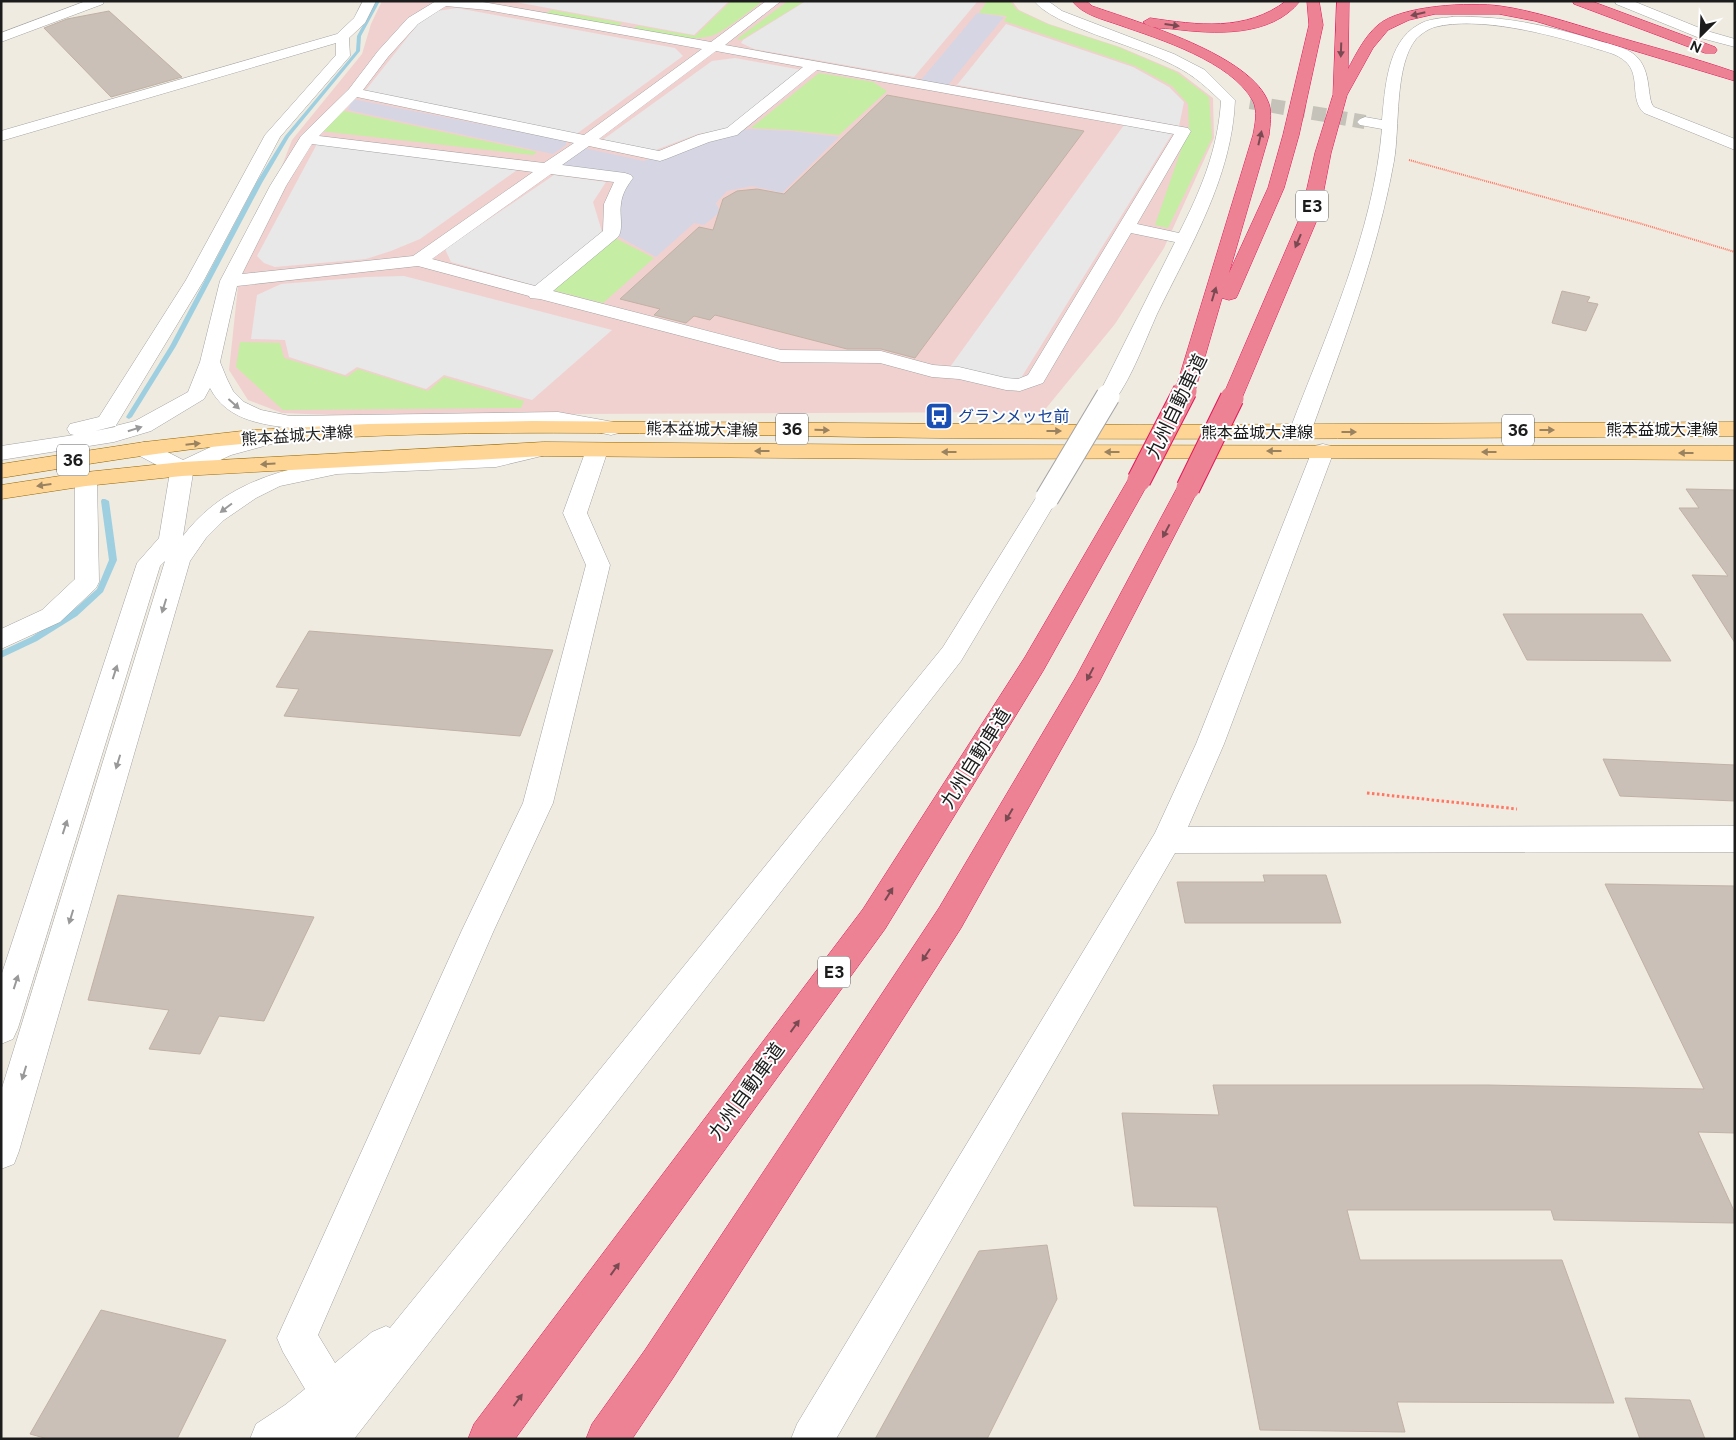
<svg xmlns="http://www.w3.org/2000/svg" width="1736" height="1440" font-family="Figtree,'Noto Sans JP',sans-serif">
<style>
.commercial{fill:#f1d1cf}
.grass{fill:#c5eda3}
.parking{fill:#e8e8e8}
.plaza{fill:#d6d5e4}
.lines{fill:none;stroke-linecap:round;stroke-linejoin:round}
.stream{fill:#9ecfe0;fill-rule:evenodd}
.building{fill:#cbc0b7;stroke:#c1b1a3}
.minor-tunnel{stroke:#c5c2ba;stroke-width:14;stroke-dasharray:14 7;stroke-linecap:butt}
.minor-casing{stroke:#a3a3a3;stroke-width:1}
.major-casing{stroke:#956800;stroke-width:1}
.highway-casing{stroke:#e31757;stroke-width:1}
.path-far1{stroke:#ff7762;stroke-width:2;stroke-dasharray:1 1;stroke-linecap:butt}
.path{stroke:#ff7762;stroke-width:3;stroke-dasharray:2.5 2.5;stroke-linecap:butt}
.minor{fill:#fff;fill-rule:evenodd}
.major{fill:#ffd596;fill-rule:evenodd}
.highway{fill:#ec8293;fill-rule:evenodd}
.minor-bridge-casing{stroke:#a3a3a3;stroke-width:25;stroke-linecap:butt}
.highway-bridge-casing{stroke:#e31757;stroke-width:25;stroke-linecap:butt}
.minor-bridge{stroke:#fff;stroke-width:23}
.highway-bridge{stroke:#ec8293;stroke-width:23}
.oneway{fill:#7a4a52}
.oneway2{fill:#999}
.oneway3{fill:#99825f}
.labels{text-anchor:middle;stroke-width:4;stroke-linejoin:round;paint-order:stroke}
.far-transit-label{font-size:16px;fill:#164399;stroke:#fff;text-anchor:start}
.far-street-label{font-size:16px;fill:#1c1c1c;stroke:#fff}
.shield{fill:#fff;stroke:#606060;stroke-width:1}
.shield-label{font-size:18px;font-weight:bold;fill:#1c1c1c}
.street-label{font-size:19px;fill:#1c1c1c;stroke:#fff}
</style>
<rect width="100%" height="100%" fill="#efebe1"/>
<path class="commercial" d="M382,1h630l7,9 30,14 71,23 59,25 34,26 1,40 -50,110 -49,76 -72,88 -713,3 -48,-2 -34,-13 -19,-30 10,-93 53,-137 70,-86 9,-30z"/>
<path class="grass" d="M731,1h32c-15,11 -29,23 -45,32 -21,12 -62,-1 -85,-5l5,-2 57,10z
M788,1h17l-64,39 -4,-1z
M976,1h34l7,9 30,14 71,23 58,25 33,25 3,41 -44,90 -13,-3 34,-98 -1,-23 -16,-18 -37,-20 -131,-45 3,-5 -28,-3 7,-10z
M552,10l70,13 -4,3 -73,-13z
M819,73l54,9 14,9 -48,44 -49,-5 -39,-2z
M340,110l197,42 -4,3 -213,-24z
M615,238l39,20 -51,45 -51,-13z
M240,342l40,1 4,15 63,19 11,-8 70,22 16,-14 80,24 -3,7 -238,2 -47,-43z"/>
<path class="parking" d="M510,1h219l-35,34z
M806,1h166l5,1 -63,75 -160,-28 -13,-6 2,-3z
M457,8l218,40 8,8 -108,79 -210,-44 53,-67 19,-13z
M1006,24l127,43 36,20 15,15 -5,24 -222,-41z
M735,58l67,12 -70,58 -34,6 -45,17 -52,-10 111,-80z
M1124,125l48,9 -151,244 -12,2 -59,-13z
M318,142l202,26 -100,71 -29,12 -25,8 -91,8 -11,-4 -7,-7z
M554,175l52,7 -13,20 10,33 -63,52 -89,-25 -6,-13z
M404,276l208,54 -80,70 -88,-25 -18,14 -69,-22 -12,8 -56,-18 -4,-17 -34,-1 6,-44 24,-11 85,-7z"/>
<path class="plaza" d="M977,13l27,4 -56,68 -27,-5z
M352,99l214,42v4l-13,9 -205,-44z
M749,129l41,2 49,6 -57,56 -30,-7 -25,5 -11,12 4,9 -16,13 -10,-2 -38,34 -44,-24 13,-55 -69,-11 28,-19 60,13 60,-23z"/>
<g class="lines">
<path class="stream" d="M376,1h4l-19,35 -1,15 -71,86 -27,46 -86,163 -44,71 -3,2 -2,-1 -1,-1 44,-71 86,-163 29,-47 71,-85 1,-15z
M102,499h3l4,2 8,59 -14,32 -26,24 -40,25 -36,17v-7l30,-14 40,-25 26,-23 12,-29 -8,-59z"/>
</g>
<path class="building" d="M109,11l73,66 -71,20 -67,-69 23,-9z
M887,95l197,36 -169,227 -34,-9h-34l-132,-34 -5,5 -16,-4 -8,7 -32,-8 6,-6 -40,-10 79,-72 14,3 10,-31 14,-8 20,-2 27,5z
M1562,291l28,6 -3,5 11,2 -12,27 -34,-8z
M1686,489l49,1v153l-43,-68 36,1 -49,-68h20z
M1503,614h139l29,47 -144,-1z
M309,631l244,19 -33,86 -236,-20 15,-27 -23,-2z
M1603,759l132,6v36l-115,-5z
M1263,875h63l15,48h-156l-8,-41h88z
M1605,884l130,2v247l-37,-1 37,81v10l-181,-3 -3,-10h-204l13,50h202l52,143 -217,-1 8,30 -145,-2 -43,-223 -83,-1 -12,-93 97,2 -6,-30h274l217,4z
M118,895l196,22 -50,104 -45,-5 -19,38 -51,-5 20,-39 -81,-10z
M1047,1245l10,54 -70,140h-112l104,-188z
M101,1310l125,30 -49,99h-129l-18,-5z
M1625,1398l65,2 15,39h-65z"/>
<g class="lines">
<path class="minor-tunnel" d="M1250,102l115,20"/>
<g class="minor-casing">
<path id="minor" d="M86,1h18l-1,3 -102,38v-9z
M363,1h13l-11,22 -16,15 1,18 -70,81 -76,143 -86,142 -3,5 -20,4 40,-10 53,-29 12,-30 20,-81 50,-95 31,-50 48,-47 29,-38 30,-33 28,-17h41l234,41 55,-41h15l-56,44 463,83 3,3 -54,93 42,9c22,-43 39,-84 42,-132 -20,-19 -30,-28 -56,-40 -32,-16 -111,-35 -131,-60h14l14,10 112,43 31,16 30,30c-3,78 -45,146 -78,214 -12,27 -25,63 -42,86l-7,2 -7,-2 -3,-4 77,-154 -44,-9 -88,150 -23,8 -14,-1 -47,-11 -27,-2 -52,-14 -99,-1 -241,-63 -10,-1 -1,-2 -111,-30 -181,20 -17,76 7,17 6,12 11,11 17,8 29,6 268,-4 61,11 3,5 -3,5 -8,2 -53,-11 -268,4c-32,-4 -64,-9 -80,-40l-6,11 -53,32 -37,11 -113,18v-14l73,-11 -4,-1 -3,-5 3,-5 29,-7 87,-137 79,-145 71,-80v-12l-335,98v-10l336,-97 17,-16zM446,6l41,4 215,39 -118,86 -221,-45 25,-33 30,-33zM716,51l87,16 -76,61 -29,7 -39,16 -60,-12zM817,70l357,64 -146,241 -10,4 -12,-1 -47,-11 -26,-2 -52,-14 -100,-1 -228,-59 65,-54c6,-8 1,-23 3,-33 1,-10 6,-18 12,-26l-2,-3 -6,-2 -63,-8 27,-19 71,15 6,-2 43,-17 28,-7zM357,97l217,46 -30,20 -225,-27zM312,144l221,28 -120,84 -171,18 44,-88zM551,174l63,8 -10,22 -1,27 -68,55 -103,-27z
M1615,1h18l74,30 28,8v8l-38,-10 -81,-33z
M1452,17c50,-2 99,9 147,24 11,3 26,6 36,14 18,16 11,44 19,52l81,32v11l-91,-37c-15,-14 -3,-37 -18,-51 -9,-9 -24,-11 -35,-15 -42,-13 -113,-31 -156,-20 -7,2 -14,7 -19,12 -22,27 -16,89 -22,122 -17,94 -51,182 -83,271l-3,5 -8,2 -8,-2 -3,-5c37,-98 84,-198 93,-303l-22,-4 -3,-3 3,-3 5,-2 17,3c3,-31 5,-78 36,-95 9,-6 23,-7 34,-8z
M282,427l8,2 3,5 -3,5 -59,16 -38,18 -10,63c67,-89 200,-78 300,-82 19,-1 45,-13 63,-9l3,5 -3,5 -50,12 -159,7 -57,12 -24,12 -32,22 -18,18 -16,23 -171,590 -5,13 -13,5v-78l164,-530 -5,5 -142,462 -5,11 -12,5v-68l136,-413 22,-25 11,-66 -34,-18 -3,-5 3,-5 8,-2 8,2 31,16 32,-15z
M597,443l8,2 3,5 -21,63 23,52 -57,238 -59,127 -176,405 17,28 37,-31 14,-6 4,2 553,-681 96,-154 8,-2 8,2 3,5 -97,163 -607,778h-104l6,-15 29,-19 20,-16 -22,-37 -6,-14 185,-408 61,-127 63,-238 -23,-52 23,-63 3,-5z
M1323,444l8,2 3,5 -110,293 -36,83 547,-1v26l-560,1 -339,586h-45l6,-15 358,-591 41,-89 116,-293 3,-5z
M86,472l8,2 3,5 2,103 -3,6 -36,34 -59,27v-20l41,-19 33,-31v-100l3,-5z"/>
</g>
<g class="major-casing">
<path id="major" d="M532,421l608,4 595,-3v14c-265,2 -530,4 -794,2 -229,-2 -460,-13 -689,5 -84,7 -168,22 -251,35v-14l143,-22 107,-12 117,-6z
M544,442l372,3 819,1v14l-412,-2 -407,1 -372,-3 -362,20 -96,10 -85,13v-14l85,-13 96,-10z"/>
</g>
<g class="highway-casing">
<path id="highway" d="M1072,1h14l6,5c45,16 161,49 177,98 3,10 1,21 0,31l-40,138 39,-85 15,-53 26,-110 -2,-24h12l4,24 -24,110 -15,53 -46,106 -2,4 -7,2 -7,-2 -27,93 -3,4 -7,2 -7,-2 -3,-4 78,-256c2,-10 5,-24 0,-34 -22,-40 -94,-62 -134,-76 -17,-6 -36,-10 -47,-24z
M1286,1h14c-29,37 -87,33 -127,28 -9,-1 -24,0 -30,-7l7,-4c47,7 96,14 136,-17z
M1337,1h12l-1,68c8,-15 17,-33 30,-44 23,-20 93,-23 122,-19 35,5 70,17 104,27 44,13 88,24 131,39v9l-200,-60 -36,-7h-64l-26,6 -21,10 -15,18 -26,47 -16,58 -12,62 -77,183 -3,4 -7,2 -7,-2 -3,-4 79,-183 14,-62 18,-58z
M1573,1h18l124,46 2,3 -2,3h-10l-131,-49z
M1139,473l8,2 3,5 -107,191 -158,258 -370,510h-47l6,-15 389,-515 162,-252 103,-177 3,-5z
M1188,481l8,2 3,5 -100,194 -138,246 -288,450 -41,61h-46l6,-15 53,-74 294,-442 137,-231 101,-189 3,-5z"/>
</g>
<path class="path-far1" d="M1409,160l233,64 93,28"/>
<path class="path" d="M1367,793l150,16"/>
<use href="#minor" class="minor"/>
<use href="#major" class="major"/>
<use href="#highway" class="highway"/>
<g class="minor-bridge-casing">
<path id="minor-bridge" d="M1047,498l61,-102"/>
</g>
<g class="highway-bridge-casing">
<path id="highway-bridge" d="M1139,480l46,-89
M1188,488l44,-90"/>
</g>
<use href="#minor-bridge" class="minor-bridge"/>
<use href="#highway-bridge" class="highway-bridge"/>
</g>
<defs><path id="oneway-solid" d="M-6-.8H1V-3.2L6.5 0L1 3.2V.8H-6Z" transform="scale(1.25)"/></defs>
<g class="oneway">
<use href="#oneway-solid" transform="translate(1418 14) rotate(167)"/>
<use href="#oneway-solid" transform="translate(1172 25) rotate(8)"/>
<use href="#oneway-solid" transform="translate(1341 50) rotate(92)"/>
<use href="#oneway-solid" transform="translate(1260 138) rotate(-77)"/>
<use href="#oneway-solid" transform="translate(1298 241) rotate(113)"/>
<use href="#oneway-solid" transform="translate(1214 294) rotate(-73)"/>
<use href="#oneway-solid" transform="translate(1166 531) rotate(118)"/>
<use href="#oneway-solid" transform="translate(1090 674) rotate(118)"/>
<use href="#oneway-solid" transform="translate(1009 815) rotate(120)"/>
<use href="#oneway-solid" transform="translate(889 894) rotate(-58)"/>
<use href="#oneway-solid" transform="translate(926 955) rotate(123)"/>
<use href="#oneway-solid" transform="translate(795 1026) rotate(-54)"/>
<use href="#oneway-solid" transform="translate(615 1269) rotate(-54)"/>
<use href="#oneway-solid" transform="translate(518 1400) rotate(-54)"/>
</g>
<g class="oneway2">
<use href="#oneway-solid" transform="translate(234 404) rotate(42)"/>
<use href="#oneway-solid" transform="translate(135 429) rotate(-17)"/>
<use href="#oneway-solid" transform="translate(226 508) rotate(143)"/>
<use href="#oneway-solid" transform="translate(164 606) rotate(107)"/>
<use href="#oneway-solid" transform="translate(115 672) rotate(-72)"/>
<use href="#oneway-solid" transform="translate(118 762) rotate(107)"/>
<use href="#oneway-solid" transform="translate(65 827) rotate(-72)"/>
<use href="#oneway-solid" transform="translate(71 917) rotate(107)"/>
<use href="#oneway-solid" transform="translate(16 982) rotate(-72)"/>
<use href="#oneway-solid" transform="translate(24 1073) rotate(107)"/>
</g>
<g class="oneway3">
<use href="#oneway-solid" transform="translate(822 430) rotate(1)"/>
<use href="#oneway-solid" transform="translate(1547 430)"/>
<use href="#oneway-solid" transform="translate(1054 431)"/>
<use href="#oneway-solid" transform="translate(1349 432)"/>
<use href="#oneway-solid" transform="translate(193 444) rotate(-6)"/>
<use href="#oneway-solid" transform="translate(762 451) rotate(-180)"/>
<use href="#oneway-solid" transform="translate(1274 451) rotate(180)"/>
<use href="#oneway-solid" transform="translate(949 452) rotate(180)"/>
<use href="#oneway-solid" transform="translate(1112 452) rotate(180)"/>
<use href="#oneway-solid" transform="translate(1489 452) rotate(-180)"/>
<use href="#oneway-solid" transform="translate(1686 453) rotate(-180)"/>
<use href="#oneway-solid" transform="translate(268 464) rotate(177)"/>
<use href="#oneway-solid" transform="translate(44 485) rotate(172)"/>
</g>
<defs>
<g id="bus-square" transform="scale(1.4375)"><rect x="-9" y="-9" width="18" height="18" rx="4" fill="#1a4fb4" stroke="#fff"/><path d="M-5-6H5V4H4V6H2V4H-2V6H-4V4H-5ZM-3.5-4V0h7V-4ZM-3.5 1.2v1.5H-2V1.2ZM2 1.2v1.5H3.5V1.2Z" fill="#fff"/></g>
</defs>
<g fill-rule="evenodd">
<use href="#bus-square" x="939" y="416"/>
</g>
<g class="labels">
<g class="far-transit-label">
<text x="958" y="422">グランメッセ前</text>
</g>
<g class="far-street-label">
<text transform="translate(702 429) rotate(1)" y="6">熊本益城大津線</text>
<text x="1662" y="435">熊本益城大津線</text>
<text x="1257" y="438">熊本益城大津線</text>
<text transform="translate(297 435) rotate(-4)" y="6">熊本益城大津線</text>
</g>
<g class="shield">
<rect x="1296" y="190.5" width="32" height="31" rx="4"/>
<rect x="776" y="413.5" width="32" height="31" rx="4"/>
<rect x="1502" y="414.5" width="32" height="31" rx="4"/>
<rect x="57" y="444.5" width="32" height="31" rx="4"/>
<rect x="818" y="956.5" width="32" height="31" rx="4"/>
</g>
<g class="shield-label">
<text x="1312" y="212">E3</text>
<text x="792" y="435">36</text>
<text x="1518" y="436">36</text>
<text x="73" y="466">36</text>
<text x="834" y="978">E3</text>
</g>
<g class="street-label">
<text transform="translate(1176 406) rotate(-64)" y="7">九州自動車道</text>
<text transform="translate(975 758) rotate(-58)" y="7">九州自動車道</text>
<text transform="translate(746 1091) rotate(-54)" y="7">九州自動車道</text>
</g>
</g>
<rect width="1736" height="1440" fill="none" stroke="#1c1c1c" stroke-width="5"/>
<g transform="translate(1701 35) rotate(204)" stroke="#ffffff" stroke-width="4" paint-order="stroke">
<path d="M0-4L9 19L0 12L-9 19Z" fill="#1c1c1c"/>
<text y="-8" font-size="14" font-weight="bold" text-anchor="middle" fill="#1c1c1c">N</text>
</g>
</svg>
